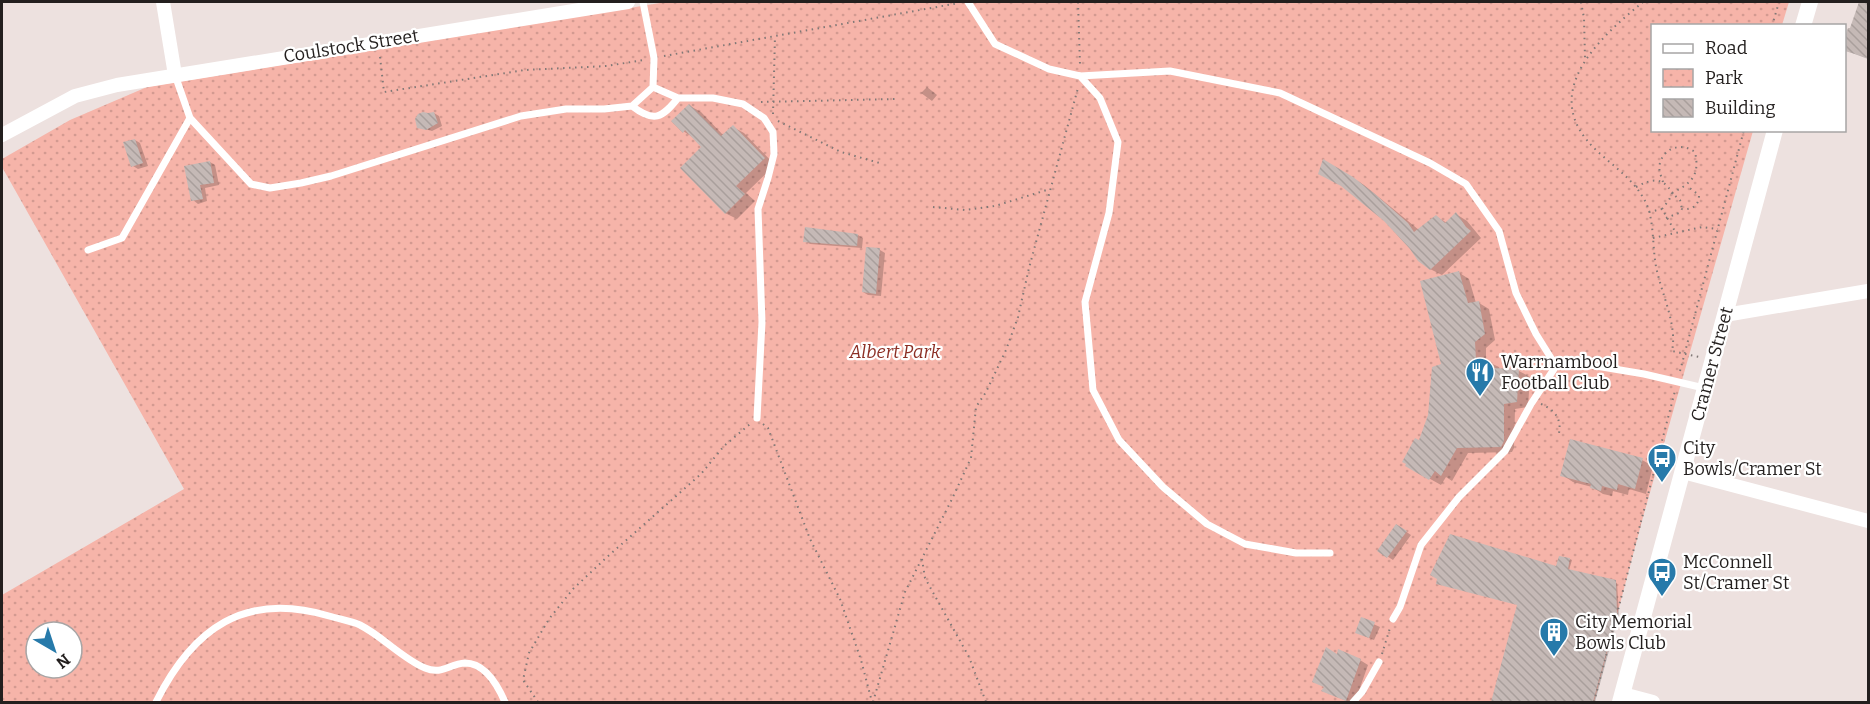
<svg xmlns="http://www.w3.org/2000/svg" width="1870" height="704" font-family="Bitter,serif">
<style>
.park{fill:url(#park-dots);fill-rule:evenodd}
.shadow{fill:#0003}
.building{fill:url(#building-back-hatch)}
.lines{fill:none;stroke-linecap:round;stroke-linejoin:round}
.path{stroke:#807876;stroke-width:2;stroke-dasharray:1.5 4.5;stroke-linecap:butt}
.service{stroke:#fff;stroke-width:7}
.minor{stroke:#fff;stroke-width:14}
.tertiary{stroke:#fff;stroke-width:16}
.labels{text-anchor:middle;stroke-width:4.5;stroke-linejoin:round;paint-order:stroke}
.street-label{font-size:18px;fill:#231f1e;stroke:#fff}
.park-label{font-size:18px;font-style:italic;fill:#8c2f25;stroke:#fff}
.poi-label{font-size:18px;fill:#231f1e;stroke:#fff;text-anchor:start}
</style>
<defs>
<pattern id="park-dots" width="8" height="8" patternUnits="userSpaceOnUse" patternTransform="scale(1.5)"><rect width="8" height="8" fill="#f6b4a9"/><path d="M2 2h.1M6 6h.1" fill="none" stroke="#d39a91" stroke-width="1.8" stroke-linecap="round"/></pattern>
<pattern id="building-back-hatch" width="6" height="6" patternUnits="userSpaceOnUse" patternTransform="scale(1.5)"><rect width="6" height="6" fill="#c5b9b6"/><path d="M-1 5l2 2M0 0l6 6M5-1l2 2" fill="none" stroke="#a99f9c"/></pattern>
</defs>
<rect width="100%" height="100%" fill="#ede1df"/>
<path class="park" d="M666,2h1123l-7,23 -130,1v104l101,1 -110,386 -49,185h-1592v-107l182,-106 -182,-322v-8l68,-39 77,-33zM36,632h36v36h-36z"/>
<path class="shadow" d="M1860,2h8v57l-24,-9v-8l5,-13 2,1z
M927,87l10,8 -5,6 -11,-8z
M690,106l11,6 23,24 9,-9 11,6 31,32 -29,28 9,8 -18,18 -12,-6 -22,-66 -9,-9 -11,-7z
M434,113l5,3 3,10 -10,5 -13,-4z
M135,140l5,3 8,23 -10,3 -5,-3z
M1324,161l40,24 55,45 18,-13 10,6 9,-9 11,7 14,17 -39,37 -12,-6 -18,-21z
M210,162l5,3 4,20 -14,3 2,13 -9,3 -5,-4z
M858,235l5,3 -1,10 -52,-4 -5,-3z
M880,250l5,3 -4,43 -13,-1 -5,-3z
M1458,272l11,7 7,24h3l10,6 6,31 -9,8v13l13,6 1,3 19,1 11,6 -2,30 -13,2 -1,39 -2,4 -44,1 -16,28 -6,-4 -5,8 -34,-19 13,-24 9,-26 13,-51z
M1642,460l11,6 -7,28 -17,-5 -1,6 -15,-4 -1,5 -9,-2 -11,-7 -19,-5 -11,-7z
M1402,529l9,6 -18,25 -14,-9z
M1570,559l2,1 -3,10 48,13 2,31 -24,88h-103l26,-97 39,-37z
M1362,619l18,8 -6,13 -12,-5z
M1338,655l22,5 8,5 -13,37h-6l-26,-11z"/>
<path class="building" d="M1859,2h10v56l-24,-7v-14l3,-9h2z
M689,104l32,32 12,-11 32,33 -29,28 9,8 -20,20 -45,-46 21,-21 -16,-17 -2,3 -12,-12z
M423,112l5,1 6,-1 4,11 -12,7 -9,-2 -2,-9 3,-5z
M135,139l8,24 -12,4 -8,-25z
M1323,159l30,18 22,17 33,29 6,9 22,-17 9,8 11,-11 10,15 5,4 -41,39 -12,-9 -8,-12 -26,-28 -43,-35 -23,-12z
M210,161l4,22 -14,2 3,14 -12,2 -7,-35z
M805,227l53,7 -1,12 -54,-4z
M866,247l14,1 -4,46 -14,-2z
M1459,271l9,32 11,-2 6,33 -10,8 1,17 13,1 2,8 28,1 -2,33 -13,2v37l-3,6 -44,1 -16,28 -6,-5 -6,9 -24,-14 1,-2 -4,-2 13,-24 4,2 9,-25 4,-48 9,-3 -21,-83z
M1570,439l73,19 -8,31 -17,-5 -1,6 -15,-4 -1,5 -11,-3 1,-4 -31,-8z
M1396,524l11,7 -20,27 -10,-7z
M1450,534l106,32 3,-10 11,2 -2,11 48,11 1,33 -24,89h-102l26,-97 -81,-21 1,-5 -7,-4z
M1361,617l14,5 -6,16 -14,-5z
M1326,647l11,7 1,-5 23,10 -15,42 -25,-10 3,-4 -12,-5z"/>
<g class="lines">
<path class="path" d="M1078,2l2,63
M1581,2l3,16 1,40
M1643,2c-45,37 -106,92 -47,148 17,16 36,28 48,49 12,20 7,53 14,76 6,24 19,52 14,76l27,6
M1772,26l7,-24
M664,56l295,-53
M380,57l4,35 141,-22 82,-4 36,-6
M761,102l135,-3
M773,114l2,-78
M778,121l63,31 42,12
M1663,182c-2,-6 -5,-13 -3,-19 5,-17 23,-20 35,-11 5,23 -3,31 -23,41l8,7 2,9
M1636,187c15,-8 27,-11 36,6l-3,7 -7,9
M933,207l32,3 30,-4 55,-17
M1649,212l13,-3 14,24
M1666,218l13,-5 3,-4c11,1 17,-4 17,-14l-12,-9
M1653,238l49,-11 16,2
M1680,371l64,-241
M1541,404c15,6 22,17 17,33
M763,424l5,4 42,111 30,60 21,61 11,42
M922,559l3,19 44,79 17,45
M1382,654l8,-26
M538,702l-15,-22 6,-27 20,-34 24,-30 33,-31 95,-84 23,-28 26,-22
M873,702l32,-110 47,-93 19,-41 5,-51 10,-15 20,-42 12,-33 11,-49 49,-180
M1594,702l81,-311"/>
<path class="service" d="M968,2l27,42 54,25 31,7 90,-5 110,22 150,70 36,21 33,47 17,62 20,41 20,32 34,-1 54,9 60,14
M175,75l15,43 61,66 19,4 31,-5 30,-7 190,-60 45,-7h38l28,-3 21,-19 1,-29 -11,-56
M1080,76l20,22 18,44 -9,71 -24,89 8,88 26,50 44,47 44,37 38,20 51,9h34
M653,87l25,11h35l30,6 21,14 9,14 1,22 -6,24 -10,31 4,113 -5,96
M632,106c22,17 30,12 46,-8
M88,250l34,-12 68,-120
M1393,619l7,-12 21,-62 38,-48 46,-46 26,-47 25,-38
M156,702c37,-74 89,-111 173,-86 10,3 22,5 31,9 22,11 43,34 65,43 17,7 24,-4 40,-5 20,0 33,23 40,39
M1353,702l9,-10 17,-30"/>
<path class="minor" d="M163,2l12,73
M2,135l73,-39 42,-11 511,-83
M1725,315l143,-24
M1683,472l185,49
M1623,694l30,8"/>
<path class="tertiary" d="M1803,26l7,-24
M1620,702l155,-572"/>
</g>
<defs>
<g id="restaurant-pin" transform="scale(1.5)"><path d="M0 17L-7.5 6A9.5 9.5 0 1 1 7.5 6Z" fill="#277aaa" stroke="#fff"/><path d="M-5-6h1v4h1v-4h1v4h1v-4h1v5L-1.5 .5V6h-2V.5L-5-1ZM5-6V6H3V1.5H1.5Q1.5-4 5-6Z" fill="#fff"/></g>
<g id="bus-pin" transform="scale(1.5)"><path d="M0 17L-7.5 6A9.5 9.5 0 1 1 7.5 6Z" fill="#277aaa" stroke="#fff"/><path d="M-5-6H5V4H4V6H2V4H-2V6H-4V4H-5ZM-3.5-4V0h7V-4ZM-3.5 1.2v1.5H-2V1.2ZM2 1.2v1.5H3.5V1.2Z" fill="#fff"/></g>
<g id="building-pin" transform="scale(1.5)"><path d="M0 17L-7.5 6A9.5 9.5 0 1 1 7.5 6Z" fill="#277aaa" stroke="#fff"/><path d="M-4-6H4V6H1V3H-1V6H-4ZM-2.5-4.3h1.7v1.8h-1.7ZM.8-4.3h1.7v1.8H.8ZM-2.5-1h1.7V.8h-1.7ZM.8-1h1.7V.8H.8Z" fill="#fff"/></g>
</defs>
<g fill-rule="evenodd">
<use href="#restaurant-pin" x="1480" y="372"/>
<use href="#bus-pin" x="1662" y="458"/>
<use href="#bus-pin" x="1662" y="572"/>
<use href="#building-pin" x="1554" y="632"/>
</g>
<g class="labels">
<g class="street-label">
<text transform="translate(351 46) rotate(-9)" y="6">Coulstock Street</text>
<text transform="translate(1712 364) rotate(-75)" y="6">Cramer Street</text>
</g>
<g class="park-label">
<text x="895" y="358">Albert Park</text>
</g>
<g class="poi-label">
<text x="1501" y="368">Warrnambool<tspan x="1501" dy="21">Football Club</tspan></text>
<text x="1683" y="454">City<tspan x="1683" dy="21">Bowls/Cramer St</tspan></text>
<text x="1683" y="568">McConnell<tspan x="1683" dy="21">St/Cramer St</tspan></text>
<text x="1575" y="628">City Memorial<tspan x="1575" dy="21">Bowls Club</tspan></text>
</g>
</g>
<rect width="1870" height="704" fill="none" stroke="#231f1e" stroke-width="6"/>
<rect x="1651" y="24" width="195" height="108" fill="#ffffff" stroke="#a7a5a5" stroke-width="1.5"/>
<rect x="1663" y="44" width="30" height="9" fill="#ffffff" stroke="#a7a5a5" stroke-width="1.5"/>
<text x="1705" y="54" font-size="18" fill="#231f1e">Road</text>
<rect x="1663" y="69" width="30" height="18" fill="url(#park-dots)" stroke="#a7a5a5" stroke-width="1.5"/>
<text x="1705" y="84" font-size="18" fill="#231f1e">Park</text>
<rect x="1663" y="99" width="30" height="18" fill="url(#building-back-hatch)" stroke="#a7a5a5" stroke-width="1.5"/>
<text x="1705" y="114" font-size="18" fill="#231f1e">Building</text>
<g transform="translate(54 650) rotate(141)"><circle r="28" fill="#ffffff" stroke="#a7a5a5" stroke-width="1.5"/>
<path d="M0-4.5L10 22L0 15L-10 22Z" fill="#277aaa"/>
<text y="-9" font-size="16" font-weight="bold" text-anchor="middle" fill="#231f1e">N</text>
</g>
</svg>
